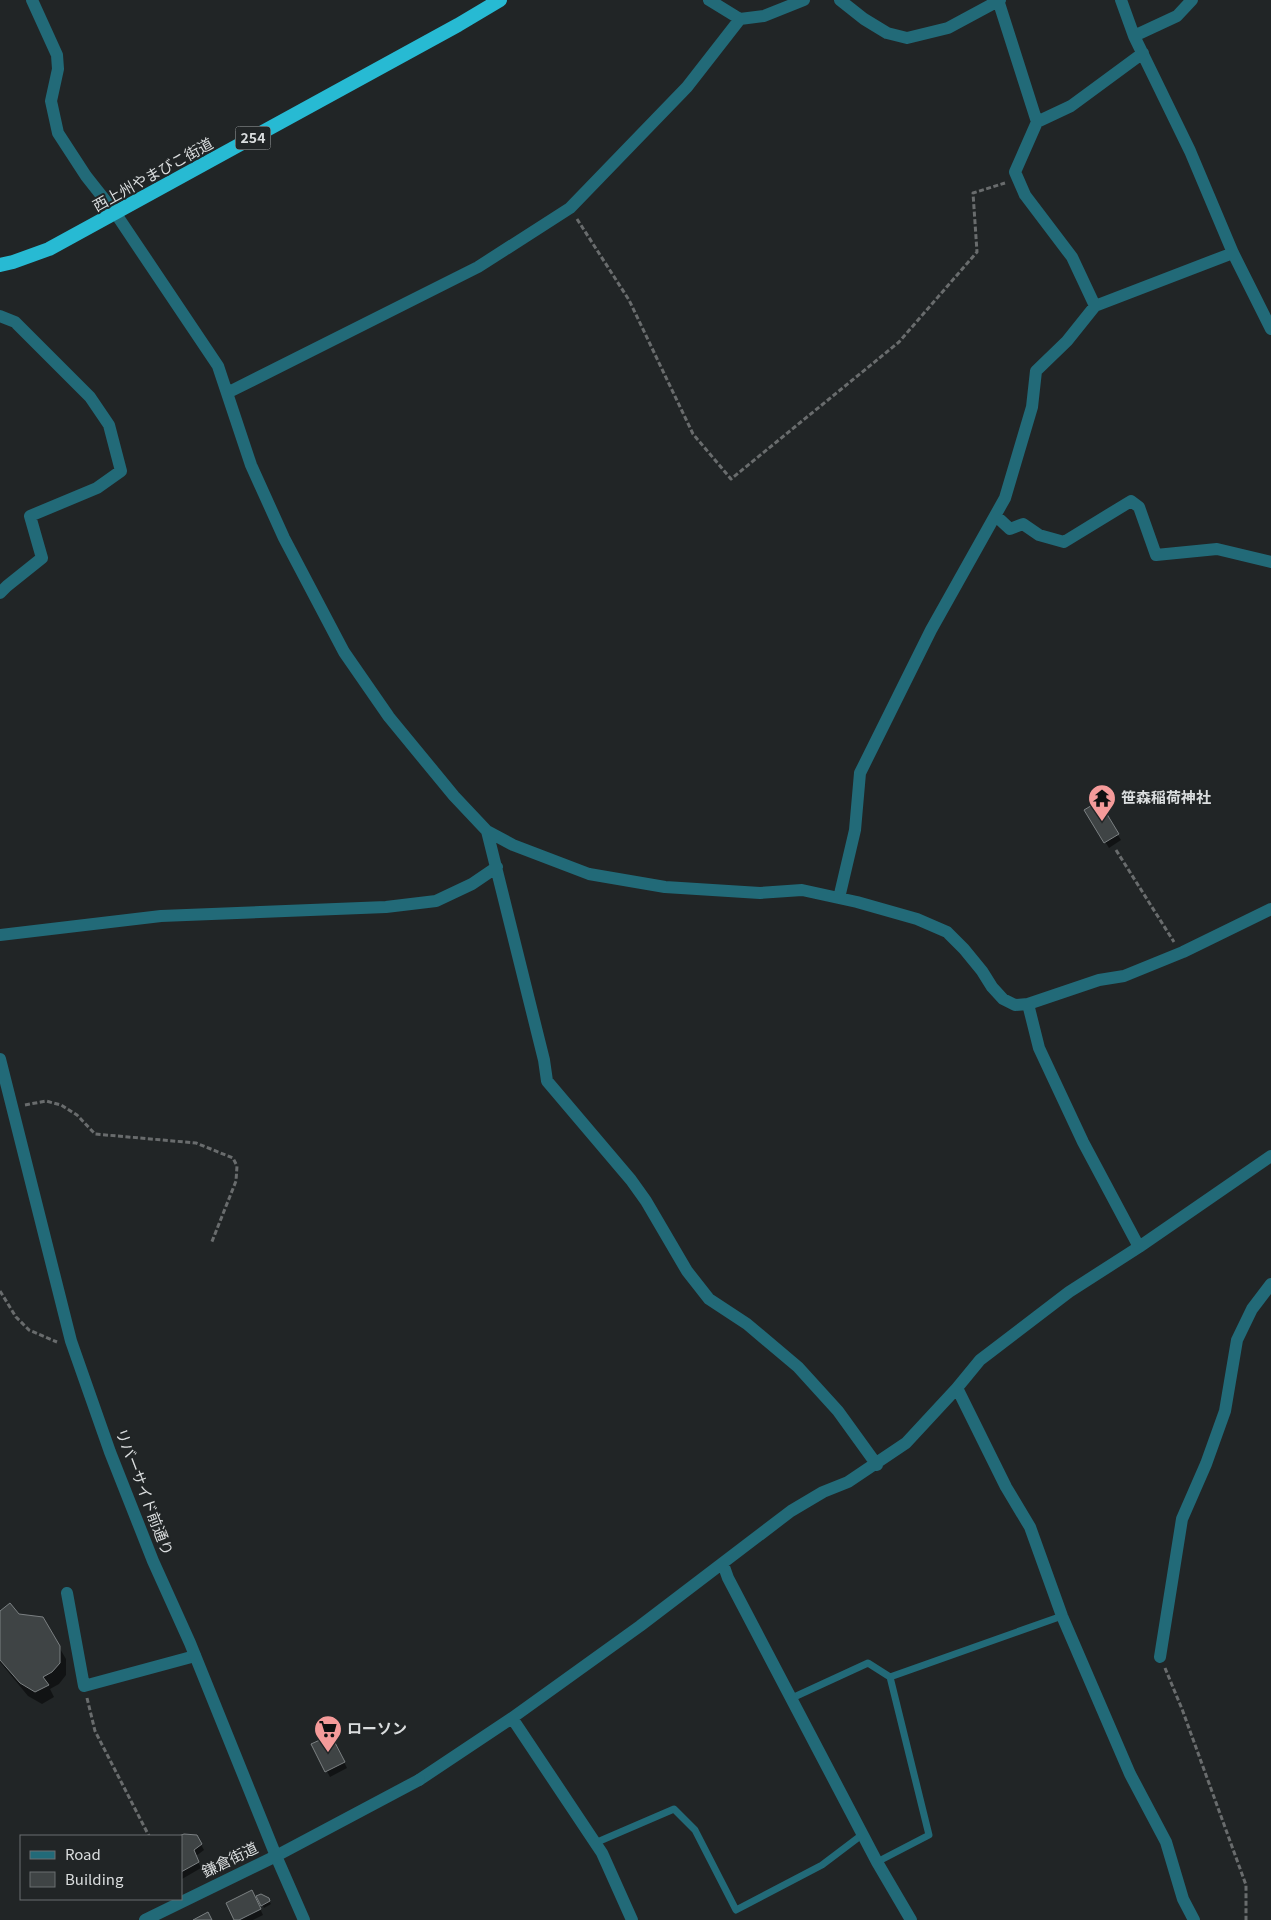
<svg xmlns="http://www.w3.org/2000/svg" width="1271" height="1920" font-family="Georgia,'Noto Sans JP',serif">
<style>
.shadow{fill:#0007}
.building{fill:#3f4445;stroke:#7b8082}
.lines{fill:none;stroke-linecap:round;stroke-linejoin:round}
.path{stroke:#696c6d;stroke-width:3;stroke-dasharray:5 2.5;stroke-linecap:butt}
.service{stroke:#226a78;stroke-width:7}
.minor{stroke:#226a78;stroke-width:12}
.tertiary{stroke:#226a78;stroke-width:12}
.trunk{stroke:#27bad3;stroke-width:14}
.labels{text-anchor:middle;stroke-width:4;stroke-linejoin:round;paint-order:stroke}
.shield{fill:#212526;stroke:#a2a6a7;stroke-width:1}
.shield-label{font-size:14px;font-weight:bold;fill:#daddde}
.street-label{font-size:15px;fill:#daddde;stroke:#212526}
.poi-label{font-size:15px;font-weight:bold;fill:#daddde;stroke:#212526;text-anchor:start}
</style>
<rect width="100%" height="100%" fill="#212526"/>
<path class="shadow" d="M1098,803l23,37 -12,8 -23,-37z
M0,1612l42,6 24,41v16l-7,9 -9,5 4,8 -12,7 -14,-8 -28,-34z
M334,1742l13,26 -17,9 -17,-32z
M196,1836l8,14 -8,6 5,12 -19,11 -1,-42z
M258,1897l10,2 3,5 -7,4z
M255,1898l8,17 -10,5h-17z"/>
<path class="building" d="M1099,801l20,33 -15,9 -20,-33z
M10,1603l9,11 24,3 17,29v17l-8,9 -9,5 6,8 -14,7 -15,-9 -20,-23v-49z
M331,1735l14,27 -20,10 -14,-28z
M184,1834l13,1 5,9 -8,6 5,12 -18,10v-36h-2z
M252,1890l9,19 -22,11h-5l-8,-17z
M261,1894l8,4 1,3 -9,5 -5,-10z
M208,1912l4,8h-19z"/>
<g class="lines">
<path class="path" d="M577,219l52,81 64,134 38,45 168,-137 78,-90 -4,-59 32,-10
M1116,850l58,92
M25,1105l21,-4 15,4 16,10 18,19 101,9 37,15 4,8 -1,15 -25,63
M0,1291l16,26 13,13 28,12
M1165,1668l17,41 64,176v35
M87,1698l8,33 54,105"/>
<path class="service" d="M792,1698l76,-35 22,14 172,-61
M595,1843l79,-34 21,21 41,80 86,-45 41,-31
M877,1862l52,-27 -39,-158"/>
<path class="minor" d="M32,0l25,55 1,14 -7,32 7,32 28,43 30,38 102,152 33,99 33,73 60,114 45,65 65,79 33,35 26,14 76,29 76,13 95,6 42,-3 55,12 60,17 30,13 17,17 18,22 10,16 11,12 12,6 13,-1 71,-24 25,-4 59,-24 88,-43
M709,0l31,19
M840,0l24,19 23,14 20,5 41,-10 52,-28
M998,0l39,122 -22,50 10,23 47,62 23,49
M1121,0l13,36 56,115 43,102 38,76
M1134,36l43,-20 15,-16
M1037,122l34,-16 72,-53
M0,316l15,6 75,75 19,28 12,46 -24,17 -67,28 12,42 -35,28 -7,7
M227,393l251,-126 92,-59 117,-121 53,-68 24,-3 40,-16
M996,516l14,13 13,-5 16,11 25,7 67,-41 8,6 17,48 61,-6 54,13
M487,831l57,229 3,21 84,99 15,21 41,70 22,28 38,25 51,43 40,44 39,54
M839,898l16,-68 5,-57 71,-143 74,-132 27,-91 4,-36 31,-30 28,-35 138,-53
M0,935l161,-19 225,-9 50,-6 36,-17 25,-17
M1028,1004l11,44 44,94 56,105
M957,1388l49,99 24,40 32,89 68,158 36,68 17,57 11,21
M723,1564l5,14 149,284 34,58
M67,1593l17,93 111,-30
M1160,1657l22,-138 24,-55 19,-53 12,-71 15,-31 19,-25
M512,1718l90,135 30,67
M419,1780l93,-62 128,-92 151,-115 32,-19 25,-10 58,-39 51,-55 23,-28 89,-68 70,-45 132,-91"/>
<path class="tertiary" d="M0,1059l71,282 39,111 43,109 37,82 86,213 28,64
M145,1920l131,-64 143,-76"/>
<path class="trunk" d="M0,265l13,-3 36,-13 409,-224 42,-25"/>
</g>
<defs>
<g id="temple-pin" transform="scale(1.4375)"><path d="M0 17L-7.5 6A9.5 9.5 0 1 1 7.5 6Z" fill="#f59b9a" stroke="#212526"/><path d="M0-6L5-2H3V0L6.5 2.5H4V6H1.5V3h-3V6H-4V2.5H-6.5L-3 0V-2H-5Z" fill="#111"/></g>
<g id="supermarket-pin" transform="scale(1.4375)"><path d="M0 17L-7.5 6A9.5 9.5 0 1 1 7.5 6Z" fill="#f59b9a" stroke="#212526"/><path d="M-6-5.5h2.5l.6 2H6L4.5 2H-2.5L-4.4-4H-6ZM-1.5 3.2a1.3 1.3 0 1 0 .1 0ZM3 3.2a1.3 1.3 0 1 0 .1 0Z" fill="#111"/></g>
</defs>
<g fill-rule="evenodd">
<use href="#temple-pin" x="1102" y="798"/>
<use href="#supermarket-pin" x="328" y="1729"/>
</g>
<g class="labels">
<rect class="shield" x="235.5" y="126.5" width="35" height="23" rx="4"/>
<g class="shield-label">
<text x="253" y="143">254</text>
</g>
<g class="street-label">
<text transform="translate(153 175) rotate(-29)" y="5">西上州やまびこ街道</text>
<text transform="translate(144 1492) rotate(69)" y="5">リバーサイド前通り</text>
<text transform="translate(230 1860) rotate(-26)" y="5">鎌倉街道</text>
</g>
<g class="poi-label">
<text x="1121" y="803">笹森稲荷神社</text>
<text x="347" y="1734">ローソン</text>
</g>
</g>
<rect x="20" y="1835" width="162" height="65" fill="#212526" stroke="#6b6f70"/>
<rect x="30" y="1851" width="25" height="8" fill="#226a78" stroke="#6b6f70"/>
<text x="65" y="1860" font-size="15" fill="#daddde">Road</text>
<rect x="30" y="1872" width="25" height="15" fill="#3f4445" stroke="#6b6f70"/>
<text x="65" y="1885" font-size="15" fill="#daddde">Building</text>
</svg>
